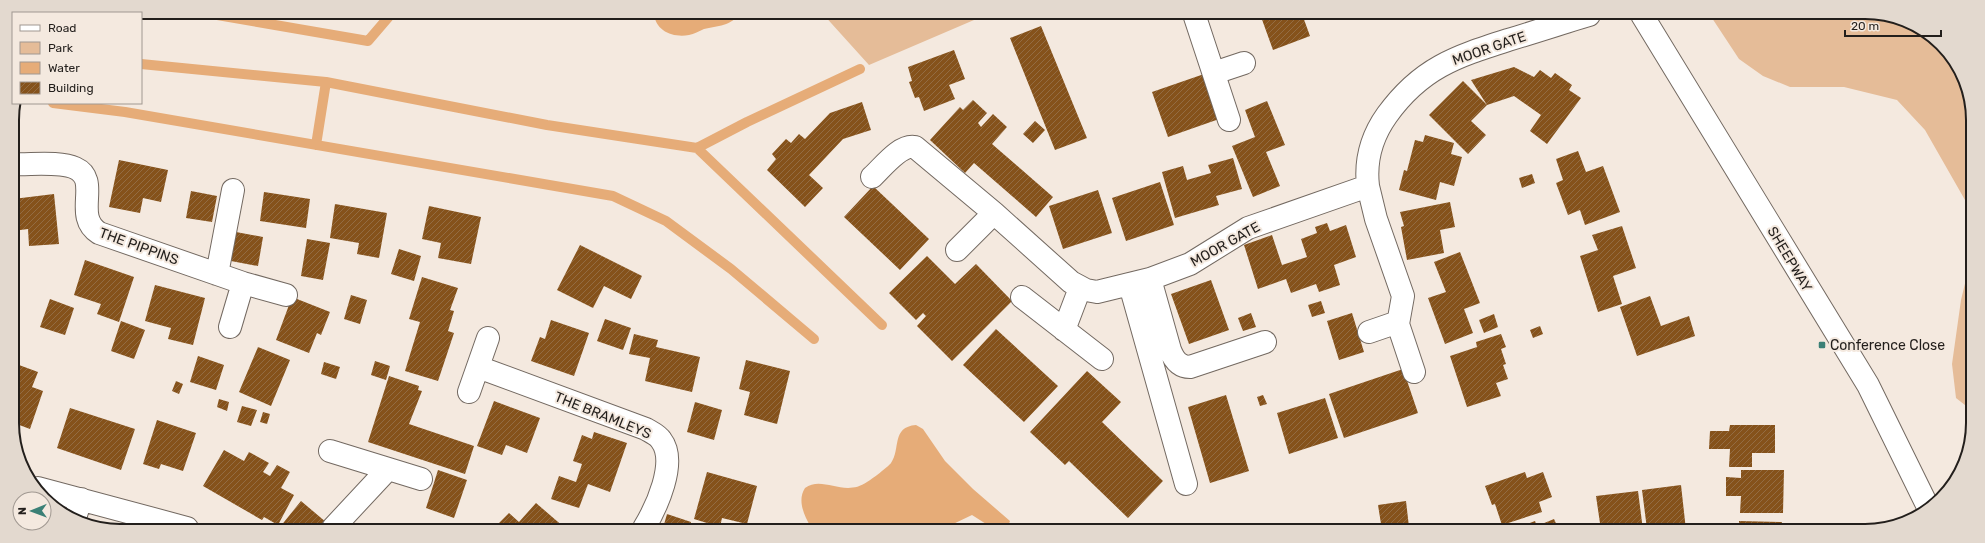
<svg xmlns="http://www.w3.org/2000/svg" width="1985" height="543" font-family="Rubik,sans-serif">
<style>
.green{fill:#e5bc98}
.water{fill:#e6ac78}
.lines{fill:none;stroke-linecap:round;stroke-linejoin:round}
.stream{stroke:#e6ac78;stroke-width:10}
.building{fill:url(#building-hatch)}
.minor-casing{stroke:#736961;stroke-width:24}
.minor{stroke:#fff;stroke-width:22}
.poi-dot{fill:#3b8076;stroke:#f4e9df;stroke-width:1.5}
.labels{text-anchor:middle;stroke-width:4;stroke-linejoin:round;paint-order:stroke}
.street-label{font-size:14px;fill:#231f1c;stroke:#f4e9df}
.poi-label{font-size:14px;fill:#231f1c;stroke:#f4e9df;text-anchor:start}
.rim{fill:none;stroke:#231f1c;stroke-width:2}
</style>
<defs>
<pattern id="building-hatch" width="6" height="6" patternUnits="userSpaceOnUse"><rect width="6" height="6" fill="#85521b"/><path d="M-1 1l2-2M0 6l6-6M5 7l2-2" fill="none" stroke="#936c43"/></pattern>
</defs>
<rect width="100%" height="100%" fill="#f4e9df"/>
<path class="green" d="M822,13l165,1h1l-119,51z
M1710,15l183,1 53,33 25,50 -1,143 -1,-35 -44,-77 -28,-30 -53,-13h-54l-27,-11 -24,-17z
M1970,263v146l-14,-11 -4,-34 9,-64z"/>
<path class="water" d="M654,13h86c-8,13 -23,13 -36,16 -5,2 -10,5 -15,6 -16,3 -34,-4 -35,-22z
M916,425l7,4 22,32 28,28 37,32 -3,8h-13l-22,-14 -23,11 -8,-1 -11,4h-117l-2,-2c-7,-11 -14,-27 -6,-39 18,-13 39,10 62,-6 4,-2 22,-16 24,-19 10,-14 0,-36 25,-38z"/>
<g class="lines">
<path class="stream" d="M200,12l168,29 24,-28
M141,64l185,18 221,43 150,23 185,177
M53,103l72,9 488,84 53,25 65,48 83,70
M316,145l10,-63
M697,148l50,-26 113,-53"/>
</g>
<path class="building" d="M1055,14h18l-16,6z
M1260,14h42l8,22 -37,14z
M1041,26l46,112 -32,12 -45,-112z
M954,50l11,29 -16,6 6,14 -31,12 -5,-14 -4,1 -6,-16 3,-1 -4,-14z
M1514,67l20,10 6,-7 11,8 4,-5 17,12 -3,5 12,8 -34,46 -17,-13 11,-16 -27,-19 -27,9 -16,-25z
M1207,73l15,45 -54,19 -16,-45z
M1463,81l24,24 -16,16 15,14 -18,19 -39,-39z
M973,100l14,13 -9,10 3,4 12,-13 14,13 -15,17 61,53 -17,20 -62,-54 -9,10 -35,-33 30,-33 3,3z
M1267,101l18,44 -19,7 14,34 -27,11 -21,-51 23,-9 -10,-27z
M862,102l9,28 -28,9 -34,36 14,13 -18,19 -38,-37 9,-11 -4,-5 14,-15 5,4 8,-9 6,5 25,-26z
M1035,121l10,9 -12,13 -10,-9z
M1425,135l29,8 -3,11 11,3 -8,29 -14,-4 -4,18 -37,-10 5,-20 3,1 8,-31 8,2z
M1578,151l8,21 17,-6 17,46 -35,13 -5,-15 -12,5 -12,-32 7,-3 -7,-21z
M1233,158l9,31 -26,7 3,9 -44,13 -13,-46 21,-6 4,14 24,-7 -3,-8z
M119,160l49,10 -7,32 -18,-4 -3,15 -31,-6z
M1532,174l3,9 -13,5 -3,-10z
M1160,182l14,43 -48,16 -14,-43z
M873,186l56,53 -29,31 -56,-53z
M1098,190l14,43 -49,16 -14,-43z
M191,191l26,5 -5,26 -26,-4z
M264,192l46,7 -4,29 -46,-7z
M54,194l5,50 -30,2 -1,-17 -15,2v-32z
M1450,202l5,25 -15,3 4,23 -37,7 -6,-33 3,-1 -4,-14z
M335,204l52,9 -8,45 -22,-4 2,-11 -29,-5z
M429,206l52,11 -10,47 -33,-6 3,-15 -19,-4z
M1327,223l3,8 16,-6 10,32 -22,8 6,20 -21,7 -3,-8 -25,9 -5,-14 -28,10 -14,-44 28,-10 10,30 25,-8 -6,-18 16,-6 -2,-6z
M1622,226l14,42 -23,8 9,28 -24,8 -18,-56 18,-6 -6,-15z
M236,232l27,5 -5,29 -27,-5z
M307,239l23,4 -7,37 -22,-4z
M580,245l62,31 -11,23 -27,-13 -11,22 -36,-18z
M399,249l22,7 -7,25 -23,-7z
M1460,252l20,51 -16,6 9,24 -28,11 -17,-46 18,-6 -12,-30z
M927,256l28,28 21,-20 36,37 -60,60 -35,-35 9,-10 -3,-3 -7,7 -27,-27z
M85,260l49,17 -15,45 -22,-8 4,-10 -27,-9z
M422,277l36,11 -8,22 4,1 -6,20 6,2 -16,48 -33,-10 15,-49 -11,-3z
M1211,280l18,50 -40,14 -18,-50z
M155,285l50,13 -12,47 -25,-6 3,-11 -26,-7z
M351,295l16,5 -7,24 -16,-5z
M1650,296l11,30 28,-10 6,20 -58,20 -17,-49z
M292,297l38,15 -9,23 -4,-2 -8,20 -33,-13z
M50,299l24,9 -9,27 -25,-8z
M1321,301l4,12 -13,4 -4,-12z
M1251,313l5,14 -13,4 -5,-13z
M1352,313l12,39 -25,8 -12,-39z
M1494,314l4,13 -14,6 -5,-13z
M605,319l26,9 -8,22 -26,-9z
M551,320l38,13 -15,43 -43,-15 9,-24 5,2z
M121,321l24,9 -11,29 -23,-8z
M1540,326l3,8 -10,4 -3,-8z
M996,329l62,57 -34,36 -61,-57z
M634,334l24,6 -2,7 44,10 -8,35 -47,-11 5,-23 -21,-4z
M1501,334l5,13 -5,2 5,15 -3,1 5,14 -12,4 5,13 -34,11 -17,-51 27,-9 -1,-5z
M258,347l32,13 -19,46 -32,-14z
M198,356l26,9 -8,25 -26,-8z
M746,360l44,11 -13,53 -33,-9 6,-23 -11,-3z
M375,361l15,5 -4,14 -15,-5z
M324,362l16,5 -4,12 -15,-5z
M19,365l19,7 -6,15 11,4 -13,38 -16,-6v-42z
M1403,369l15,44 -74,25 -15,-44z
M1087,371l34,31 -19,20 61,59 -35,37 -59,-57 -4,4 -35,-33z
M389,376l30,10 -1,4 4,1 -13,33 65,22 -9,28 -97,-32z
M176,381l7,3 -4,10 -7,-3z
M1226,395l23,76 -39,12 -22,-76z
M1263,395l4,9 -7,2 -3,-9z
M1325,398l13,40 -49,16 -12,-41z
M219,399l10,3 -2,9 -10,-4z
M494,401l46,17 -13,35 -21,-8 -4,10 -25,-9z
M695,402l27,8 -8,30 -27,-8z
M242,406l15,4 -6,16 -14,-4z
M70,408l65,21 -14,41 -64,-22z
M263,412l7,2 -3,10 -7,-2z
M157,420l39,13 -13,38 -22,-7 -2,5 -16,-5z
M1730,425h45v28h-23v14h-23l1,-18h-21l1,-18h19z
M594,432l33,11 -17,49 -22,-8 -9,24 -28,-9 8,-23 17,6 6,-18 -9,-3 9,-26 10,4z
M224,450l20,11 5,-9 20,11 -6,9 7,4 7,-11 13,7 -9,16 13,7 -16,30 -14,-8 -2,3 -59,-34z
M438,470l29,10 -13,38 -28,-10z
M1741,470h43l-1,43h-43l1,-17h-15v-19l15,1z
M707,472l50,14 -10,38 -25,-6 -2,9 -26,-8z
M1525,472l2,6 16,-6 9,25 -13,5 3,10 -40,13 -7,-21 -3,1 -7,-19z
M1681,485l5,45h-25l-1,-3 -13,2 -5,-39z
M1638,491l5,39h-42l-5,-34z
M301,501l32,27 -53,-1z
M1406,501l3,26 -27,3 -4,-25z
M536,503l29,25h-65l-3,-3 12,-12 10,9z
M667,514l24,8 -2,7 -26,-1z
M1554,519l5,11h-47l23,-9 2,5z
M1739,521l43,1v9h-43z"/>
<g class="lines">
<g class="minor-casing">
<path id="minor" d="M1194,14l35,106
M1642,15l226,370 61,124
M1214,73l30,-10
M13,164c16,1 47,-3 62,4 27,12 -3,48 24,65l144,50 43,12
M872,177c11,-10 28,-33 43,-30l79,66 77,69 15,8 11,2 53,-13 40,-15 58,-36 120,-42c-3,-26 4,-50 19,-71 34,-47 68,-58 121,-75 27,-8 54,-17 81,-25
M1368,186l8,33 27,77 -5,28 16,48
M957,250l37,-37
M217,274l16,-84
M1150,279l20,71c4,10 9,17 20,17l75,-25
M1130,285l56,199
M1022,297l80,62
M230,327l13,-44
M1064,330l16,-42
M1369,332l29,-10
M478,367l168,62c5,3 12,6 15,11 17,22 -5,68 -17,88
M469,392l19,-54
M330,451l91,28
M38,488l149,40
M75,518l6,-19
M333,528l55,-59"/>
</g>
<use href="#minor" class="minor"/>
</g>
<rect class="poi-dot" x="1818" y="341" width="8" height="8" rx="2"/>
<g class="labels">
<g class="street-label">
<text transform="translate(1489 48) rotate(-19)" y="5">MOOR GATE</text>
<text transform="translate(1225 244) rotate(-29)" y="5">MOOR GATE</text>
<text transform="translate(139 246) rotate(20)" y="5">THE PIPPINS</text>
<text transform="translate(1790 259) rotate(59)" y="5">SHEEPWAY</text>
<text transform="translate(603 415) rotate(22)" y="5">THE BRAMLEYS</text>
</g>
<g class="poi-label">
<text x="1830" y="350">Conference Close</text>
</g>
</g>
<path d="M0 0H1985V543H0ZM120 19H1865A101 101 0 0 1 1966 120V423A101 101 0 0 1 1865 524H120A101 101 0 0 1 19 423V120A101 101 0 0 1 120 19Z" fill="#e3d9cf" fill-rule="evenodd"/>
<path class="rim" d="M120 19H1865A101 101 0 0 1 1966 120V423A101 101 0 0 1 1865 524H120A101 101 0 0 1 19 423V120A101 101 0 0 1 120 19Z"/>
<rect x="12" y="12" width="130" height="92" fill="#f4e9df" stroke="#a09891"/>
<rect x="20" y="25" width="20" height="6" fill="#ffffff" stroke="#a09891"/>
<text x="48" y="32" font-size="12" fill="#231f1c">Road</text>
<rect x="20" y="42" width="20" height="12" fill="#e5bc98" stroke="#a09891"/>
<text x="48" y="52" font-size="12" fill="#231f1c">Park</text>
<rect x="20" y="62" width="20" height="12" fill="#e6ac78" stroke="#a09891"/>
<text x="48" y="72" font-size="12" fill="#231f1c">Water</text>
<rect x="20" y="82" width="20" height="12" fill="url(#building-hatch)" stroke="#a09891"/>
<text x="48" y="92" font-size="12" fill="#231f1c">Building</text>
<g transform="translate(32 511) rotate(269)"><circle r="19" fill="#f4e9df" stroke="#a09891"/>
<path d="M0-3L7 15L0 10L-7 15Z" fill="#3b8076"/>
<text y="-6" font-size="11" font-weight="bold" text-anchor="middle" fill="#231f1c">N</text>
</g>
<path d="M1845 30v6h96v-6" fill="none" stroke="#231f1c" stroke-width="2"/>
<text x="1851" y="30" font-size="12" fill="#231f1c" stroke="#f4e9df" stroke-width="3" paint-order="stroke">20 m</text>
</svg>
